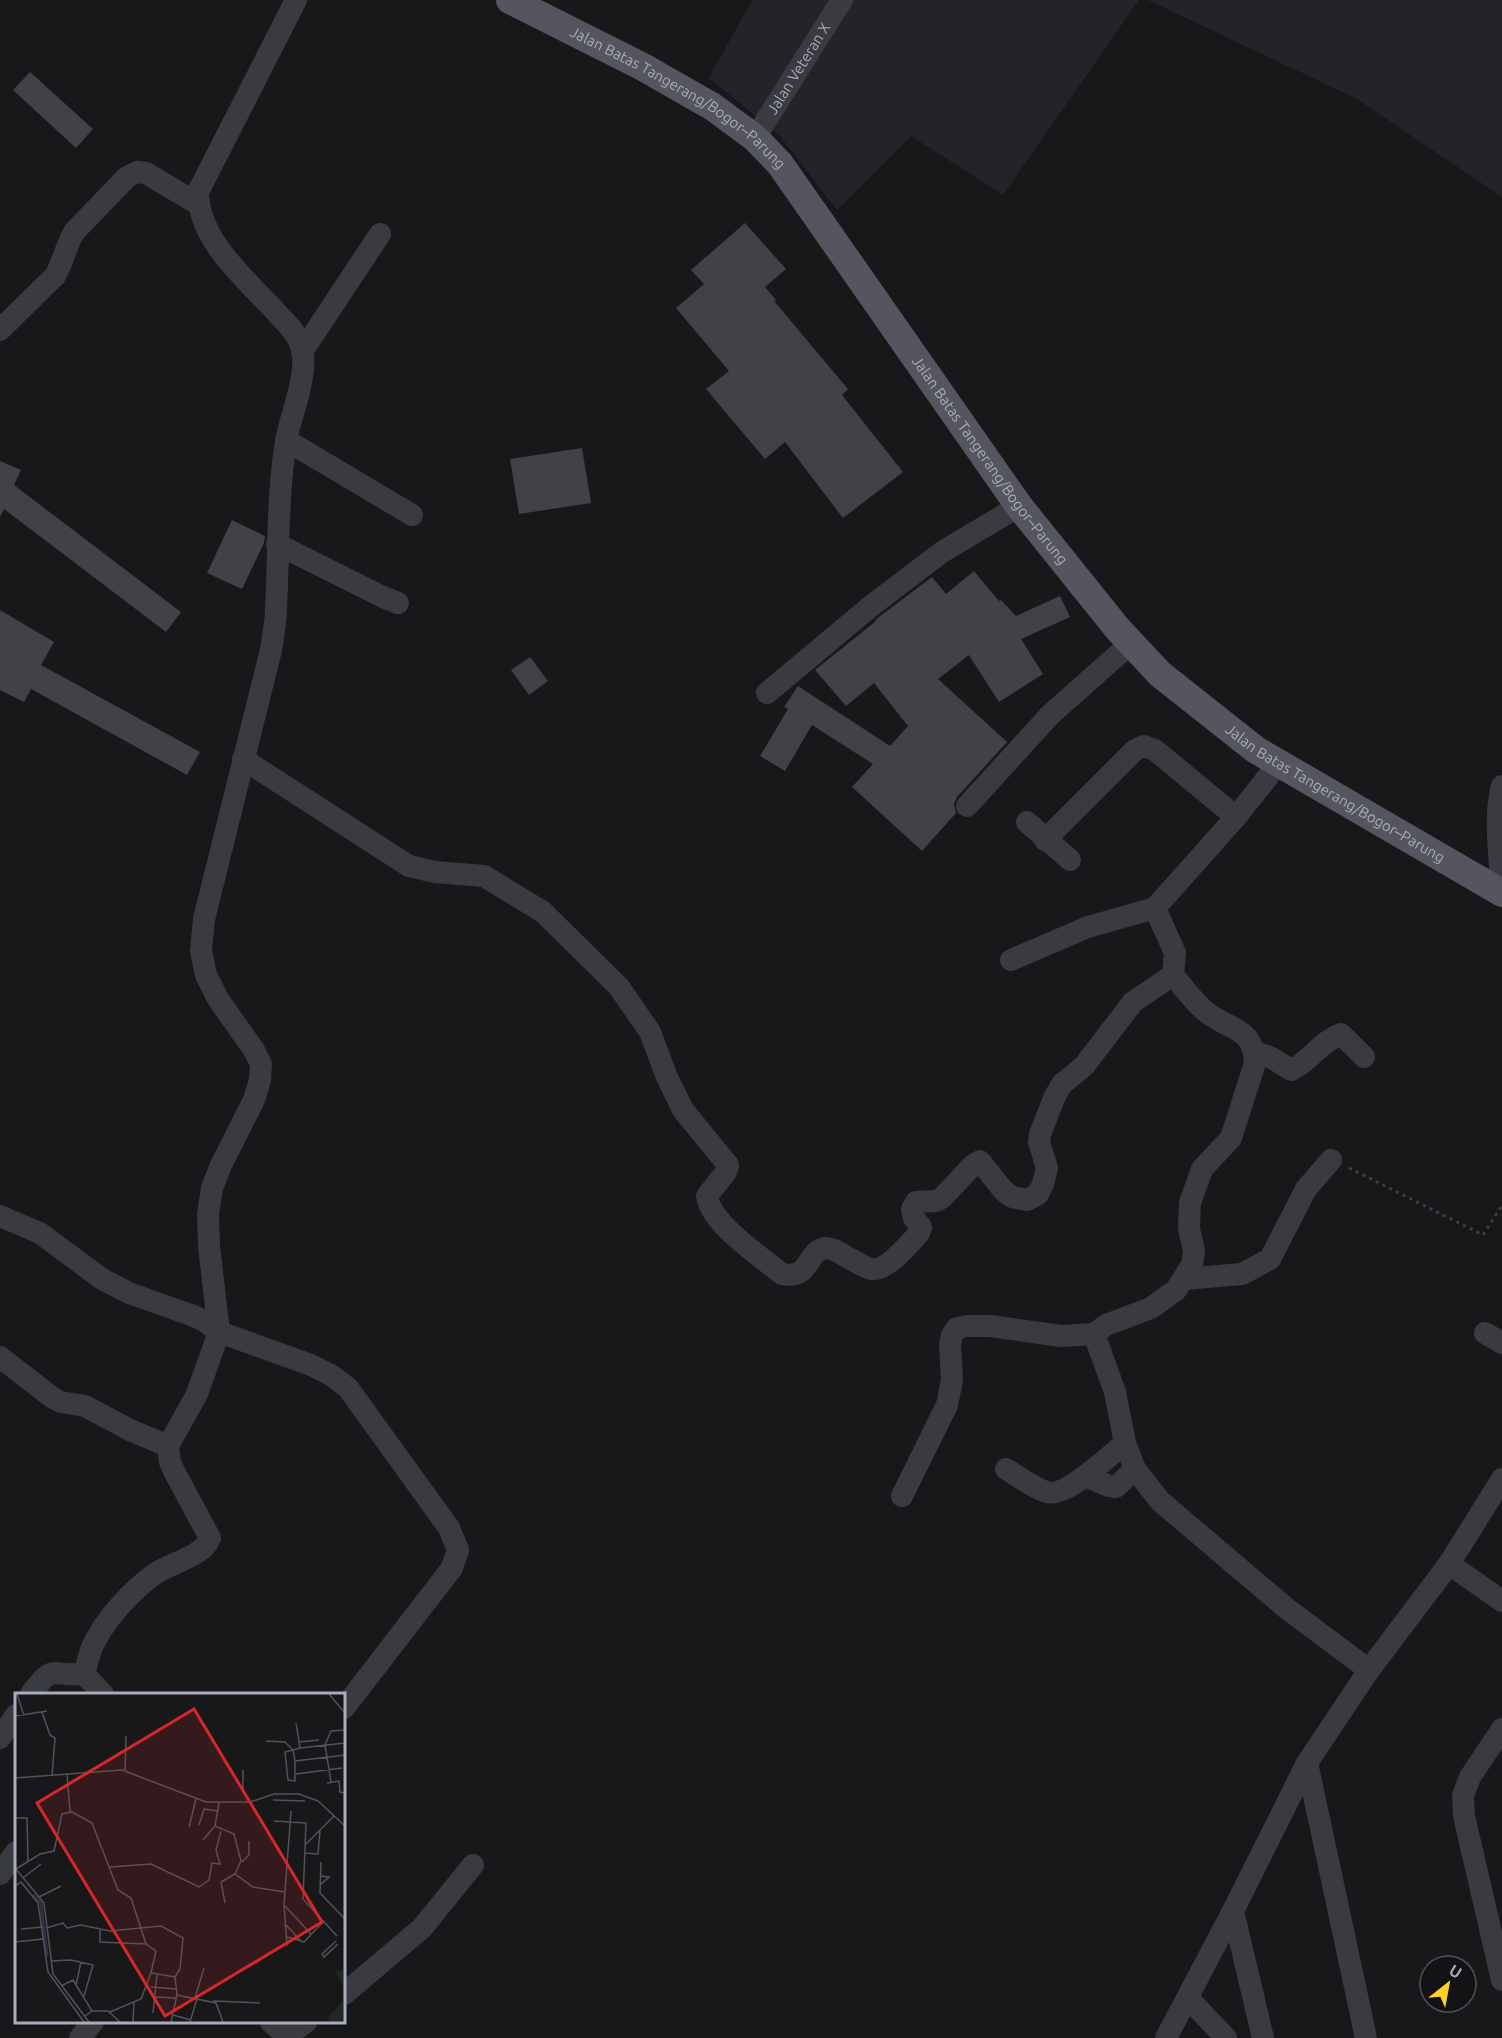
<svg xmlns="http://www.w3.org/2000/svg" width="1502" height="2038" font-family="Ubuntu,sans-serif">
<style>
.built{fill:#242327}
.building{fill:#424147}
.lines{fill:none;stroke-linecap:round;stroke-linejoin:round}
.path{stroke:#3e3f46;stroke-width:3;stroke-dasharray:3 4.5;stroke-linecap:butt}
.minor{stroke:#3a3a41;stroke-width:22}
.major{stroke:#54555f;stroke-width:28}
.labels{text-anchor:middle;stroke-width:6;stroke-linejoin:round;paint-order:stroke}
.street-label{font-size:15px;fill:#a9acbb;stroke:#131315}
.inset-river{fill:none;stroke:#2c353f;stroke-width:3}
.inset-road{fill:none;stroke:#52535a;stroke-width:1.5}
.view{fill:#d62828;fill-opacity:0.15;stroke:#d62828;stroke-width:3}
.inset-edge{fill:none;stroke:#a9acbb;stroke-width:3}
</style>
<rect width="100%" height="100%" fill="#18181a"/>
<path class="built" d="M752,0h387l-136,195 -92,-59 -74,74 -57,-74 -71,-58z
M1148,0h354v197l-145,-98z"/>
<path class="building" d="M30,72l63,57 -17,19 -63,-58z
M745,223l41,46 -21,18 11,13 -2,1 74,88 -6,6 61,77 -60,46 -58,-76 -20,17 -59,-70 23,-18 -53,-63 28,-24 -13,-14z
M582,448l9,55 -72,11 -9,-55z
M0,461l21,9 -7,15 167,127 -15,20 -162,-123 -4,8z
M232,520l33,16 -1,7 -22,46 -35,-16z
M974,571l25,30 2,-1 15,16 44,-20 10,21 -49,22 22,35 -44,28 -30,-47 -31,24 69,63 -50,55 -3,7 2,9 -34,38 -70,-64 21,-23 -61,-39 -27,46 -25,-15 28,-47 -4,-2 14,-21 92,60 18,-20 -34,-43 -28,23 -31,-36 61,-49 -1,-1 4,-3 53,-40 14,17z
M0,610l54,32 -13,23 159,87 -13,23 -156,-86 -7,13 -24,-12z
M530,657l18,24 -19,14 -18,-25z"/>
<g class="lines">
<path class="path" d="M1349,1168l134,67 19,-30"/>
<g class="minor">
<path id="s1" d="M755,138l87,-138"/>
<path d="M0,330l55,-54c8,-14 11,-30 19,-44l53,-55 10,-5 9,1 52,31"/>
<path d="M302,352l78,-118"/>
<path d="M286,440l126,75"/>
<path d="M277,544l104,52 17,7"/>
<path d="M767,693l104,-87 71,-54 77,-46"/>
<path d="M243,759l166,107 26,6 49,4 59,36 76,75 31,45 16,43 17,35 45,55 -2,7 -19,24c3,27 54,61 75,78 30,6 23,-23 44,-26 8,0 14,5 21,9 8,4 17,11 25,12 15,2 37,-25 47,-36l2,-6 -7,-9 -2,-9 4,-7 20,-1 6,-3 31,-33 7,-4 23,29 9,7 15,3 11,-6 5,-10 4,-16 -8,-26 1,-8 15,-38 7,-12 22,-18 49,-64 40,-27"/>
<path d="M967,806l83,-91 81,-72"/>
<path d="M1027,822l43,38"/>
<path d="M1045,840l90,-90 9,-4 11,4 81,67"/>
<path d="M1501,893c0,-35 -8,-73 1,-107"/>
<path d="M1011,960l77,-33 67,-19"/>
<path d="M1255,1052l17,6 19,12c19,-8 30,-29 50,-36l23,23"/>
<path d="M0,1216l40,17 62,46 27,14 62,22 12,5 16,12 92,33 20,10 17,13 101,140 9,22 -6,18 -108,140"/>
<path d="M1184,1279l58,-5 28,-15 36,-70 25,-29"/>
<path d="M1485,1333l17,10"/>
<path d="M1094,1334l21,58 10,51 10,26 25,32 126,107 83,62"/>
<path d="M0,1357l53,41 8,4 24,4 45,24 38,16"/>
<path d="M1006,1469c13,8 27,19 41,23 19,6 63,-37 78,-49"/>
<path d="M1085,1476l24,10 7,1 19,-18"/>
<path d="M902,1496l45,-91 5,-25 -2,-35 2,-10 5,-7 10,-2h23l71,10 33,-2 12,-9 45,-17 25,-18 16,-25 2,-14 -5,-22 1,-26 12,-34 29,-31 24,-75c-1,-37 -28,-33 -50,-52 -12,-10 -22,-24 -32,-36l2,-22 -20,-45 81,-91 43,-54"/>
<path d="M1449,1564l53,37"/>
<path d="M31,1694c23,-32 20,-17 53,-20"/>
<path d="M103,1694l-19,-20c3,-9 5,-19 8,-27 13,-28 39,-56 64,-74 15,-10 48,-17 54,-35l-35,-65 -5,-11 -2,-16 29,-52 22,-62 -10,-86 -1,-32 4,-26 9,-23 33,-65 6,-20 1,-16 -7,-14 -36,-51 -12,-24 -5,-24 3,-32 67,-269c2,-14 5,-28 5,-41 3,-56 1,-112 10,-168 5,-29 25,-70 14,-98 -5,-13 -16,-22 -25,-32 -31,-34 -76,-70 -77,-119l98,-192"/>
<path d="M1502,1729l-32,48 -7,19 1,20 38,164"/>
<path d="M0,1738l16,-23"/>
<path d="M1307,1763l59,275"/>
<path d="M0,1874l16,-22"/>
<path d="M1233,1911l30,127"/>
<path d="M344,1994l78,-66 51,-63"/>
<path d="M1188,1998l38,40"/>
<path d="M271,2022l18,16"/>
<path d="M287,2036l19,-14"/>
<path d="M80,2038l13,-16"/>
<path d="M1166,2038l67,-127 74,-148 62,-93 80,-106 53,-85"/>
</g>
<path class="major" id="s2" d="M510,0l133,67 70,40 42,31 25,26 239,342 98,122 43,46 96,76 246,143"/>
</g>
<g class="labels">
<g class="street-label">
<text dy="5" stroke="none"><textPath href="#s1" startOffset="82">Jalan Veteran X</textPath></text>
<text dy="5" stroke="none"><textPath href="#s2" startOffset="195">Jalan Batas Tangerang/Bogor–Parung</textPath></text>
<text dy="5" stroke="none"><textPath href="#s2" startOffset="681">Jalan Batas Tangerang/Bogor–Parung</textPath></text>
<text dy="5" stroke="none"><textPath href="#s2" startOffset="1167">Jalan Batas Tangerang/Bogor–Parung</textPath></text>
</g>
</g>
<g transform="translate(15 1693)">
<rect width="330" height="330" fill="#18181a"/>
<path d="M327,277l3,5v47h-15l-2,-5 15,-16v-15l-7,-14z" fill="#1f2921"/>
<path class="inset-river" d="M18,202l8,8 6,53"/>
<path class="inset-road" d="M2,1l7,22M314,1l16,19M27,19l8,23 5,3 -3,37M0,23l32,-5M281,30l4,25M251,48l19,1 8,8 2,11v20l-7,-1 -3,-28 8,-2 7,-2 45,-5M284,49l20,-2M280,68l50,-6M110,77l1,-34M228,77v21l7,11M52,81l3,37 22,12 26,67 13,8 15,46 10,7 -5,22 24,4 2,18 39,8 7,19M281,81l46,-6M0,85l107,-8 84,32h44l24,-8h25l19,7 27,25M316,89l-6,-37 6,-14 14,-1M312,90l12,-2 1,11 5,1M258,107l32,1M204,110l-4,23 19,8 7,27 -6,13 -14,8 4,21M0,125h12l1,43M259,128l32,2 -3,76 34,37M184,132l5,-16 14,2M174,134l7,-28M188,147l12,-14M290,152l29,-29M290,160l13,1 2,-24M227,169l7,-7v-14M306,169l-1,31 25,26M95,174l41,-3 48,23 10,-7 3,-17 8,1 -4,-14 5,-19M0,175l29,35 9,71 36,48M1,176l24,-15 14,-3 8,-37 9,-2M220,181l18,13 32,5M8,185l18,-14M305,192l9,-8 -9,-1M0,193l6,-4 17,21 10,69 36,50M24,204l22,-11M270,213l26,28M271,232l15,16M31,235l17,-5 4,5 14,-3 29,6 51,-5 22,12 -3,31 -5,8M6,236l22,-2M85,237v12l46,2M272,244l17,5 20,-21M321,248l-14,13 2,3 14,-13M0,249l28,-3M272,253l-3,-41 7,-94M36,268l20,-1 22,5 -9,31M61,292l5,-23M46,293l12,-6 19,31M136,294l25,2M140,304l21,1M180,305l9,-30M198,308l47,2M95,319l31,-13 10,-26M138,320l4,-38M158,322l18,5M70,323l7,-5h16l12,11M118,329l1,-20M156,329l6,-27M175,329l7,-23"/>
<path class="view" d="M179,16l128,213 -157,94 -128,-213z"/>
<rect width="330" height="330" class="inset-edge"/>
</g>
<g transform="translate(1448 1984) rotate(31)"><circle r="28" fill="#131315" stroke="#4f5057" stroke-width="1.5"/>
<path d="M0-4.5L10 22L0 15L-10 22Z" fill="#ffd22b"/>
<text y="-9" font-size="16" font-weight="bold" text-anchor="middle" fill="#a9acbb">U</text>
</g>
</svg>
